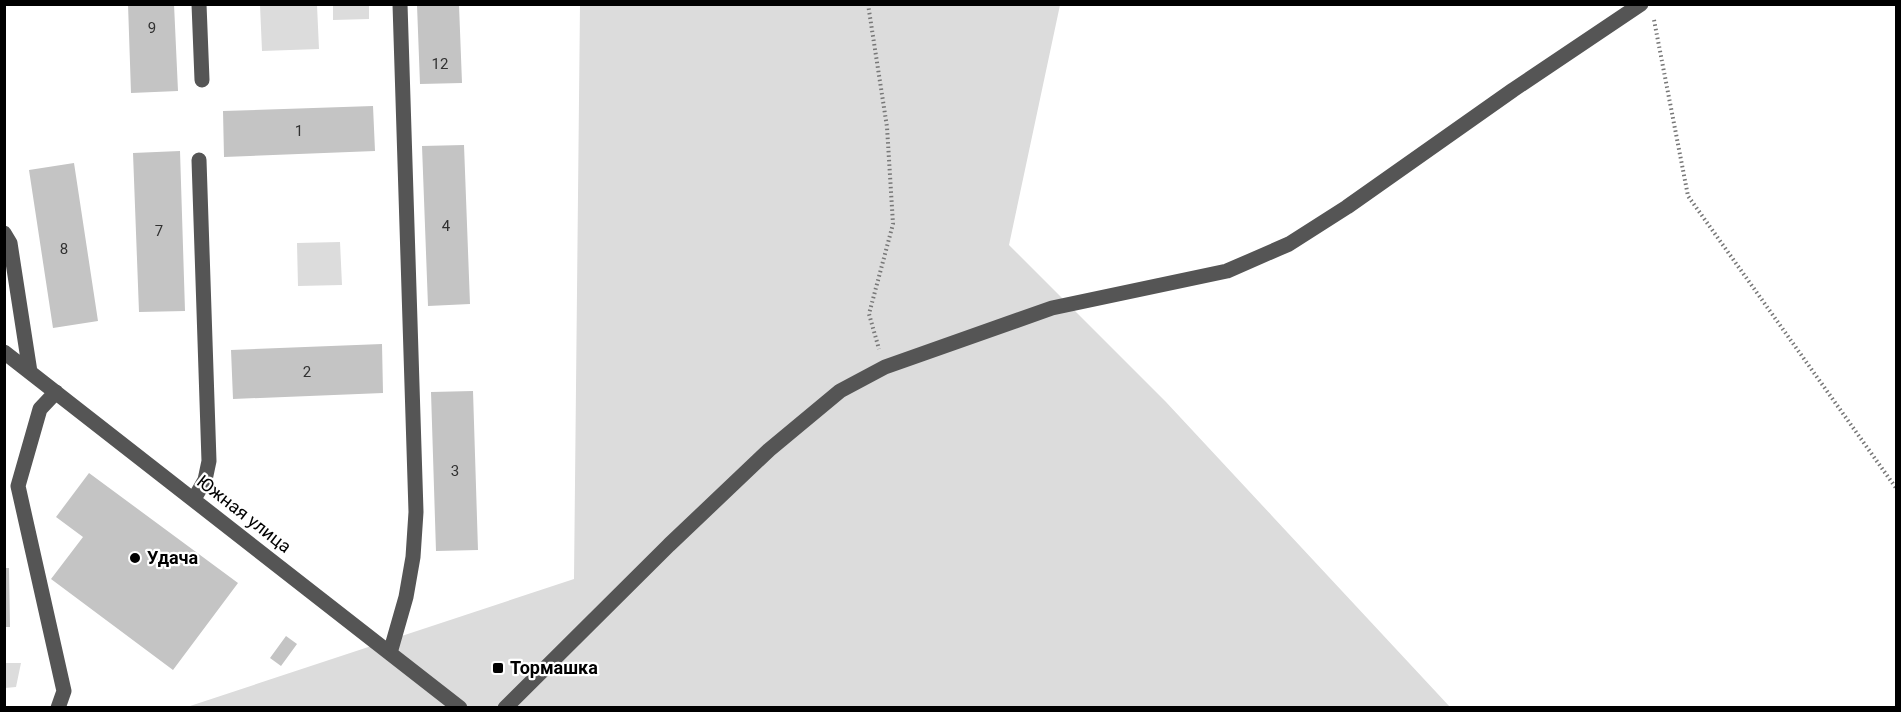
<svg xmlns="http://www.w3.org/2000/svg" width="1901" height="712" font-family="Roboto,sans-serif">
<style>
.green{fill:#dcdcdc}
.building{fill:#c4c4c4}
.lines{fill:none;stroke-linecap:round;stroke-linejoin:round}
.path{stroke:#777;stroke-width:4;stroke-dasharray:1.5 3;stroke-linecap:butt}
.minor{stroke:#555;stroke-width:15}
.poi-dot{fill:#000;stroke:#fff;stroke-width:2}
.labels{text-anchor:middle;stroke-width:4.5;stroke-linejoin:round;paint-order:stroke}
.number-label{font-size:15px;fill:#313131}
.street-label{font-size:18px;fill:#000;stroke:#fff}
.poi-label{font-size:18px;font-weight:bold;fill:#000;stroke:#fff;text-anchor:start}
</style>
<rect width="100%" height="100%" fill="#fff"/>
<path class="green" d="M580,4l480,1 -51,240 157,157 284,305 -1266,1 390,-129z
M260,5h57l2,44 -57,2z
M333,5h36v14l-36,1z
M340,242l2,43 -44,1 -1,-43z
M5,663h16l-5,24 -11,1z"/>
<path class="building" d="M128,4h46l4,87 -47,2z
M417,5h42l3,78 -42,1z
M373,106l2,45 -151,6 -1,-46z
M464,145l6,159 -42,2 -6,-160z
M180,151l5,160 -46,1 -6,-159z
M74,163l24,158 -45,7 -24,-158z
M382,344l1,49 -150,6 -2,-49z
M473,391l5,159 -42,1 -5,-159z
M89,473l149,110 -65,87 -122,-91 32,-42 -27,-20z
M4,568h5l1,59h-6z
M286,636l11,8 -16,22 -11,-8z"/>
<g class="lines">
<path class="path" d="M868,4l19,123 6,97 -24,90 10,35
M1654,20l34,176 208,292"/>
<path class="minor" d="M199,4l3,76
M4,233l6,10 20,129
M4,352l456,356
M56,392l-16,17 -22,77 46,205 -6,17
M194,499l11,-19 4,-19 -10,-301
M390,653l16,-56 7,-40 3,-45 -16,-508
M505,708l164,-163 100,-95 71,-59 45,-24 167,-59 175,-37 62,-27 58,-37 166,-117 128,-86"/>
</g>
<g class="poi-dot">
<circle cx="135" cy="558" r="6"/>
<rect x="492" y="662" width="12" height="12" rx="3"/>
</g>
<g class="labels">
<g class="number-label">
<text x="152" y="33">9</text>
<text x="440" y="69">12</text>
<text x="299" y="136">1</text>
<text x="446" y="231">4</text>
<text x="159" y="236">7</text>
<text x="64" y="254">8</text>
<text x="307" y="377">2</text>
<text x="455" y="476">3</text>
</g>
<g class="street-label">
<text transform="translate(244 514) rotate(38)" y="6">Южная улица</text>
</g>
<g class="poi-label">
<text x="147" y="564">Удача</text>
<text x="510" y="674">Тормашка</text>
</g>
</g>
<rect width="1901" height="712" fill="none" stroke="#000000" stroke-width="12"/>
</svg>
